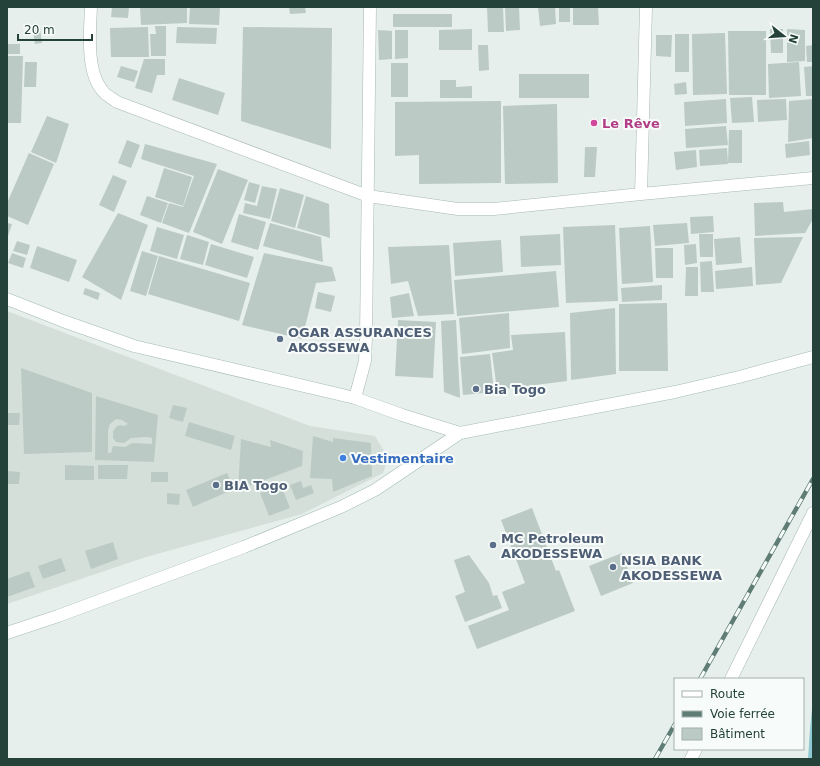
<svg xmlns="http://www.w3.org/2000/svg" width="820" height="766" font-family="'DejaVu Sans',sans-serif">
<style>
.built{fill:#d4dfda}
.water{fill:#8ec9d4}
.building{fill:#bbcac4;fill-rule:evenodd}
.lines{fill:none;stroke-linecap:round;stroke-linejoin:round}
.street-casing{stroke:#a8b8b2;stroke-width:13}
.secondary-casing{stroke:#a4bbb3;stroke-width:13}
.street{stroke:#fff;stroke-width:12}
.secondary{stroke:#fff;stroke-width:12}
.rail-casing{stroke:#5f7d75;stroke-width:4.5}
.rail{stroke:#f7fbf9;stroke-width:3;stroke-dasharray:9;stroke-linecap:butt}
.hotel-dot{fill:#d1479c;stroke:#f7fbf9;stroke-width:1.5}
.service-dot{fill:#5c6f8a;stroke:#f7fbf9;stroke-width:1.5}
.shop-dot{fill:#3f7fe0;stroke:#f7fbf9;stroke-width:1.5}
.labels{text-anchor:middle;stroke-width:4;stroke-linejoin:round;paint-order:stroke}
.hotel-label{font-size:13px;font-weight:bold;fill:#b23c85;stroke:#f7fbf9;text-anchor:start}
.service-label{font-size:13px;font-weight:bold;fill:#4e5e75;stroke:#f7fbf9;text-anchor:start}
.shop-label{font-size:13px;font-weight:bold;fill:#366cbe;stroke:#f7fbf9;text-anchor:start}
</style>
<rect width="100%" height="100%" fill="#e6efeb"/>
<path class="built" d="M7,311l303,115 65,10 13,22 -5,15 -81,41 -156,43 -139,47z"/>
<path class="water" d="M813,699v60h-5l2,-30z"/>
<path class="building" d="M112,7h17l-1,11 -17,-1z
M140,7h47v16l-46,2z
M190,7h30l-1,18 -30,-1z
M289,7h16l1,6 -16,1z
M487,7h16l1,25h-16z
M505,7h14l1,23 -14,1z
M538,7h17l1,17 -16,2z
M559,7h11v15h-11z
M573,7h25l1,18h-26z
M393,14h59v13h-59z
M155,26h11v30h-15l-1,-22h6z
M148,27l1,30h-38l-1,-29z
M177,27l40,1 -1,16 -40,-1z
M243,27l89,1 -1,121 -90,-28z
M40,29l2,14 -7,1 -2,-14z
M472,29v21h-33v-20z
M770,29h13v24h-12z
M787,29l18,1v31l-18,1z
M378,30l14,1v28l-13,1z
M395,30h13v28l-13,1z
M728,31h38v64h-37z
M725,33l2,61 -34,1 -1,-61z
M675,34h14v38h-14z
M656,35h16l-1,22 -15,-1z
M7,44h13v10h-13z
M478,45h10l1,25 -10,1z
M813,45v17h-6l-1,-16z
M7,56h16l-2,67h-14z
M144,59h21v16h-8l-5,18 -17,-5z
M25,62h12l-1,25h-12z
M799,62l2,34 -32,2 -1,-34z
M391,63h17v34h-17z
M121,66l17,5 -4,11 -17,-5z
M813,66v30h-7l-2,-29z
M519,74h70v24h-70z
M179,78l46,15 -7,22 -46,-15z
M440,80h16v7l16,-1v12h-32z
M686,82l1,12 -12,1 -1,-11z
M752,97l2,25 -22,1 -2,-25z
M726,99l1,24 -42,3 -1,-24z
M786,99l1,21 -29,2 -1,-22z
M813,99v39l-25,4 1,-41z
M501,101v82l-82,1v-29l-24,1v-54z
M557,104l1,79 -53,1 -2,-78z
M47,116l22,8 -13,39 -25,-11z
M726,126l2,19 -42,3 -1,-19z
M729,130h13v33h-14z
M127,140l13,5 -9,23 -13,-5z
M809,141l1,14 -24,3 -1,-14z
M145,144l72,20 -28,69 -27,-10 7,-20 14,4 11,-31 -53,-17z
M585,147h12l-2,30h-11z
M727,148l1,16 -28,2 -1,-16z
M696,150l1,17 -21,3 -2,-18z
M29,153l25,11 -26,61 -21,-9v-13z
M164,168l28,9 -9,29 -28,-9z
M218,169l30,11 -26,64 -29,-12z
M113,175l14,6 -13,31 -15,-7z
M249,182l11,3 -5,18 -11,-3z
M262,186l15,3 -7,30 -27,-6 2,-10 12,3z
M280,188l24,7 -9,33 -24,-7z
M147,196l21,7 -7,20 -21,-8z
M306,196l23,8 1,34 -33,-10z
M783,202l1,10 29,-3v10l-8,14 -50,3 -1,-33z
M118,213l30,12 -27,75 -39,-23z
M239,214l27,8 -8,28 -27,-8z
M713,216l1,16 -23,2 -1,-17z
M7,223l5,1 -5,15z
M270,223l51,14 2,25 -60,-16z
M687,223l2,20 -34,3 -2,-21z
M615,225l3,76 -52,2 -3,-76z
M650,226l3,56 -31,2 -3,-56z
M157,227l27,8 -7,24 -27,-8z
M560,234l1,31 -40,2 -1,-31z
M699,234h14v23h-13z
M187,235l22,7 -6,23 -23,-6z
M740,237l2,26 -26,2 -2,-26z
M803,237l-22,46 -25,2 -2,-47z
M501,240l2,32 -48,4 -2,-33z
M17,241l13,4 -3,10 -14,-4z
M211,244l43,13 -7,21 -42,-13z
M696,244l1,19 -12,2 -1,-20z
M449,245l5,69 -36,2 -10,-35 -17,3 -3,-37z
M37,246l40,14 -8,22 -39,-14z
M655,248h18v30h-17z
M142,251l16,5 -12,40 -16,-5z
M12,253l14,5 -3,10 -15,-5z
M264,253l68,14 4,14 -20,2 -14,56 -60,-14z
M159,256l91,27 -11,38 -91,-27z
M712,261l2,31h-13l-1,-30z
M686,267h12v29h-13z
M752,267l1,19 -37,3 -1,-18z
M556,271l3,36 -102,9 -3,-36z
M662,285v15l-40,2 -1,-14z
M85,288l15,5 -2,7 -15,-6z
M318,292l17,4 -4,16 -16,-4z
M409,293l5,23 -22,2 -2,-21z
M667,303l1,68h-49v-67z
M615,308l1,66 -45,6 -1,-67z
M509,313l1,35 -48,6 -3,-36z
M398,320l38,2 -3,56 -38,-2z
M456,320l4,78 -16,-6 -3,-71z
M565,332l2,49 -70,9 -5,-37 21,-3 -2,-15z
M490,354l4,38 -31,3 -3,-38z
M21,368l71,25v59l-68,2z
M96,396l62,19 -4,47 -59,-2zM116,419l6,1 6,4 -4,2 -4,-1 -3,1 -4,5v7l3,4 8,1 7,-5 16,-1 5,1v6l-20,-1 -7,4 -12,-1 -2,7h-3v-23l2,-6z
M173,405l14,3 -4,14 -14,-4z
M7,413h13l-1,12h-12z
M189,422l46,14 -4,14 -46,-14z
M313,436l20,6v-4l38,5 1,33 -39,16 -1,-13 -22,-1z
M241,439l30,8 -1,-7 33,11 -1,15 -64,24z
M65,465l29,1v14h-29z
M98,465h30l-1,14h-29z
M7,471l13,1 -1,12h-12z
M151,472h17v10h-17z
M227,473l7,16 -41,18 -7,-17z
M301,481l2,7 8,-3 3,8 -18,7 -6,-15z
M281,485l9,23 -21,8 -9,-23z
M167,493l13,1 -1,11 -12,-1z
M532,508l24,63 3,-1 16,41 -98,38 -9,-23 41,-16 -7,-18 23,-9 -24,-63z
M113,542l5,17 -27,10 -6,-18z
M622,553l11,30 -32,13 -12,-30z
M469,555l20,28 4,13 4,-1 5,13 -37,14 -10,-26 10,-4 -11,-32z
M61,558l5,13 -23,8 -5,-13z
M29,571l6,16 -28,10v-18z"/>
<g class="lines">
<g class="street-casing">
<path id="street" d="M91,7c-1,24 -5,64 11,83 3,5 10,8 15,12l251,94 90,13h36l147,-15 172,-16
M641,194l5,-187
M355,398l10,-37 1,-24 4,-330
M731,679l82,-166
M691,759l5,-10"/>
</g>
<g class="secondary-casing">
<path id="secondary" d="M7,299l56,22 71,25 221,52 47,17 58,18
M7,633l51,-17 186,-69 97,-40 34,-17 85,-57 215,-41 64,-15 74,-20"/>
</g>
<use href="#street" class="street"/>
<use href="#secondary" class="secondary"/>
<g class="rail-casing">
<path id="rail" d="M700,679l113,-200
M655,759l20,-35"/>
</g>
<use href="#rail" class="rail"/>
</g>
<circle class="hotel-dot" cx="594" cy="123" r="4"/>
<g class="service-dot">
<circle cx="280" cy="339" r="4"/>
<circle cx="476" cy="389" r="4"/>
<circle cx="216" cy="485" r="4"/>
<circle cx="493" cy="545" r="4"/>
<circle cx="613" cy="567" r="4"/>
</g>
<circle class="shop-dot" cx="343" cy="458" r="4"/>
<g class="labels">
<g class="hotel-label">
<text x="602" y="128">Le Rêve</text>
</g>
<g class="service-label">
<text x="288" y="337">OGAR ASSURANCES<tspan x="288" dy="15">AKOSSEWA</tspan></text>
<text x="484" y="394">Bia Togo</text>
<text x="224" y="490">BIA Togo</text>
<text x="501" y="543">MC Petroleum<tspan x="501" dy="15">AKODESSEWA</tspan></text>
<text x="621" y="565">NSIA BANK<tspan x="621" dy="15">AKODESSEWA</tspan></text>
</g>
<g class="shop-label">
<text x="351" y="463">Vestimentaire</text>
</g>
</g>
<rect width="820" height="766" fill="none" stroke="#24423a" stroke-width="16"/>
<rect x="674" y="678" width="130" height="72" fill="#f7fbf9" stroke="#a3b1ad"/>
<rect x="682" y="691" width="20" height="6" fill="#ffffff" stroke="#a3b1ad"/>
<text x="710" y="698" font-size="12" fill="#24423a">Route</text>
<rect x="682" y="711" width="20" height="6" fill="#5f7d75" stroke="#a3b1ad"/>
<text x="710" y="718" font-size="12" fill="#24423a">Voie ferrée</text>
<rect x="682" y="728" width="20" height="12" fill="#bbcac4" stroke="#a3b1ad"/>
<text x="710" y="738" font-size="12" fill="#24423a">Bâtiment</text>
<g transform="translate(784 36) rotate(107)" stroke="#f7fbf9" stroke-width="3" paint-order="stroke">
<path d="M0-3L7 15L0 10L-7 15Z" fill="#24423a"/>
<text y="-6" font-size="11" font-weight="bold" text-anchor="middle" fill="#24423a">N</text>
</g>
<path d="M18 34v6h74v-6" fill="none" stroke="#24423a" stroke-width="2"/>
<text x="24" y="34" font-size="12" fill="#24423a" stroke="#f7fbf9" stroke-width="3" paint-order="stroke">20 m</text>
</svg>
